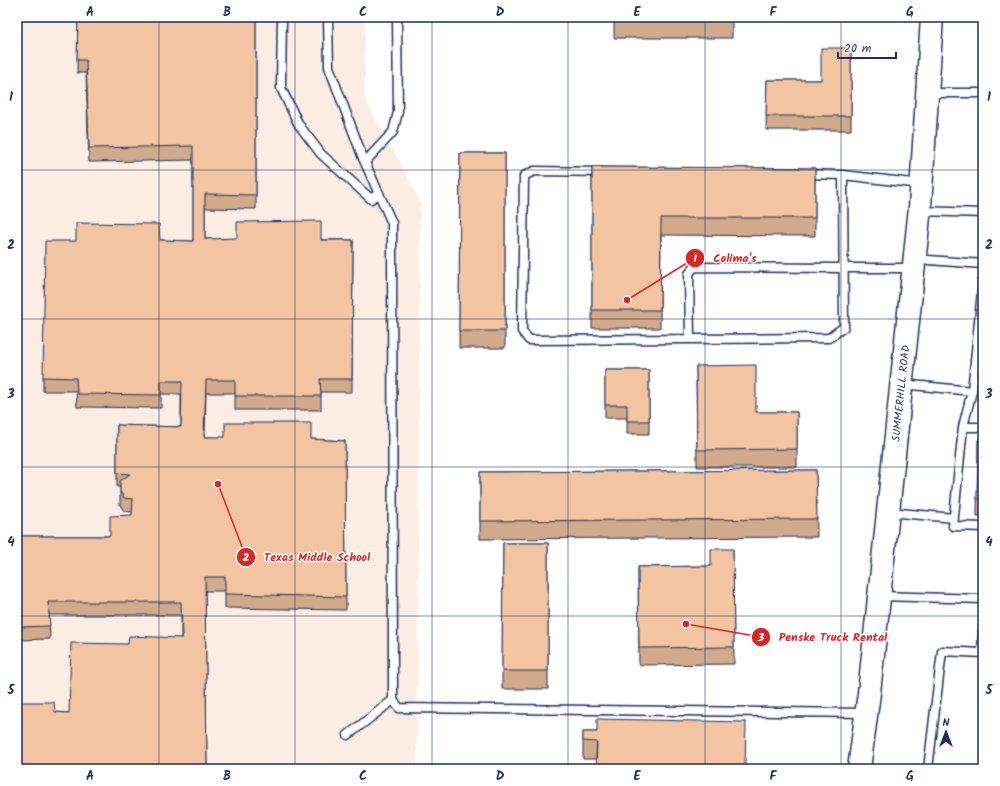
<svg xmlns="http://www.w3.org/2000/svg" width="1000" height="786" font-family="Kalam,sans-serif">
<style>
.built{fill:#fbede3}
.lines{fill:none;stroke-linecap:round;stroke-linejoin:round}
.service-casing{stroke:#1b2f5e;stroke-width:11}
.primary-casing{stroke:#1b2f5e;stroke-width:25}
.service{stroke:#fff;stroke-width:8}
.primary{stroke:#fff;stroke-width:22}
.wall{fill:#d1a98b;stroke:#1b2f5e}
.building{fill:#f3c4a2;stroke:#1b2f5e}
.grid{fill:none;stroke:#1b2f5e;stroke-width:1;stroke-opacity:0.55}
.labels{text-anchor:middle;stroke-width:3;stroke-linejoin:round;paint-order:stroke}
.street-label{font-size:11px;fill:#1b2f5e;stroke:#fff}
.leader{fill:none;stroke:#d62828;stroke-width:1.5}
.callout-dot{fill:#d62828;stroke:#fff;stroke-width:1.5}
.mark-label{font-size:12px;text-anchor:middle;font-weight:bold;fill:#fff}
.callout-label{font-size:12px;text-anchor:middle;font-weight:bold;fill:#d62828;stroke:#fff;stroke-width:3;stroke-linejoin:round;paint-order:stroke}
.neatline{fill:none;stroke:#1b2f5e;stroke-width:1.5}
.grid-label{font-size:13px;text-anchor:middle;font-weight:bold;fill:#1b2f5e}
</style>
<rect width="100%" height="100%" fill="#fff"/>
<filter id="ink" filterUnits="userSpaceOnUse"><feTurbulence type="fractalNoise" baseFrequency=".025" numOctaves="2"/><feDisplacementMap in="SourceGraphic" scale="8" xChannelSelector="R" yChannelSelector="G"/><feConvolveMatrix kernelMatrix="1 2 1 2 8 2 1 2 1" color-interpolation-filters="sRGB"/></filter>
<g filter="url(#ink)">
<path class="built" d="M17,17h348v82l55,101 -3,569h-400z"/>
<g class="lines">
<g class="service-casing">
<path id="service" d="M282,17l-1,71 18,37 22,29 50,45 8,-6
M328,17l1,50 34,91 29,65 1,477 -45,35
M928,93h55
M365,162l28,-30 5,-20 -1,-95
M603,172l-69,-1 -10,5 -2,155 7,9 300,-2 15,-11 -1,-152
M805,174l38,1 78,9
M920,211l63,2
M915,259l68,5
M690,339l-1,-65 5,-7 150,1h69
M902,384l70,7 -9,36
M972,391l11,-110
M983,427h-20l-10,99 30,1
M889,512l65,6
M880,596l103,3
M982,653l1,-23
M393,700l6,8 467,5
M928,769l14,-118 41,2"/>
</g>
<g class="primary-casing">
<g id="primary">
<path id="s1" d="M859,769l10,-76 51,-486 12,-190"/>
</g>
</g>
<use href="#service" class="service"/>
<use href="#primary" class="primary"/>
</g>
<path class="wall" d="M78,17h178v192l-51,-1v31l148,1 -1,152h-31v18h-86v-17h-29l-1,44 106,2 34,2 1,169 -121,-2v-17h-20l2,178 -152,-57 14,1 59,-69 53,-6v-23h-132l1,24 -33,1v-104h93l22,-21 1,-3 -9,-1 -4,-6v-18h-3v-62l64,2v-33h-20v14l-84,-1 -1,-16h-33v-14l117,-137 33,1v-81l-104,2 -3,-89h-9z
M614,17h118v21h-118z
M851,48v82h-85l1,-50h54z
M460,153h45v195h-46z
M592,167l223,1v68l-154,-1 -1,93h-68z
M696,366l60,46h41v55h-100z
M605,370h44v64h-22v-16h-22z
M978,440h5v76h-6z
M816,470l1,67 -337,2v-67z
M503,543h45v146h-46z
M733,549l1,115 -95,1 -1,-98 73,-1z
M583,732h14l-1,27h-13z"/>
<path class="building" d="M78,17h178v178l-51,-1v45l32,-1v-16l84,-1v19h32l-1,139h-32l1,17h-86v-16h-29l-2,57h21v-14h86v16l34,2 1,156 -121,-3v-17h-20l2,192h-189l1,-67h35l1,10 14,1 2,-70 57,1 1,-8 53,2 -1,-36h-133l2,24 -33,1v-91h93v-20l22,-1 1,-16 -9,-1 -4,-7v-10l10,-7 -13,-1v-48l64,2 1,-46h-21v14l-84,-1 -1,-16 -33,-1 2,-136h31v-18l83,1 1,16 33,1v-95l-104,2 -3,-88h-9z
M614,17h118v3h-118z
M821,48h30v68h-85l1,-36h54z
M460,153h45v178h-46z
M592,167l223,1v50h-154l-1,92h-68z
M756,365v47h41v37l-100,1 -1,-84z
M605,370h44v51h-22v-16h-22z
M978,440h5v59h-6z
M816,470l1,49 -337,2v-49z
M503,543h45v128h-46z
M711,549h22l1,98 -95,1 -1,-81 73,-1z
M597,719l149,3 -1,47h-149l1,-27 -14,-1v-9h14z"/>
</g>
<path class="grid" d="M159,17v752M295,17v752M432,17v752M568,17v752M705,17v752M841,17v752M17,170h966M17,319h966M17,467h966M17,616h966"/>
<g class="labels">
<g class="street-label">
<text dy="4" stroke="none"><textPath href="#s1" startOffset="378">SUMMERHILL ROAD</textPath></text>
</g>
</g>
<path class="leader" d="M627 300L695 258M218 484L246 557M686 624L761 637"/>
<g class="callout-dot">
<circle cx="627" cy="300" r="4"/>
<circle cx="218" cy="484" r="4"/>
<circle cx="686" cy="624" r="4"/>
<circle cx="695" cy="258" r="10"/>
<circle cx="246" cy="557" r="10"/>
<circle cx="761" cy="637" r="10"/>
</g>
<g class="mark-label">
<text x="695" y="262">1</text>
<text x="246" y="561">2</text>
<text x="761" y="641">3</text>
</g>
<g class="callout-label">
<text x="735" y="262">Colima's</text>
<text x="317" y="561">Texas Middle School</text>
<text x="833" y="641">Penske Truck Rental</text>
</g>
<rect width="1000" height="786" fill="none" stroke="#fff" stroke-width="44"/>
<g transform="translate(946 732)" stroke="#ffffff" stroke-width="3" paint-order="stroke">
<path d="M0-3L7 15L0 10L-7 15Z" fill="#1b2f5e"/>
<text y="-6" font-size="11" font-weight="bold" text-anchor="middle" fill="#1b2f5e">N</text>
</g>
<path d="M838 52v6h58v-6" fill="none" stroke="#1b2f5e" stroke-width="2"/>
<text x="844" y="52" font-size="12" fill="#1b2f5e" stroke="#ffffff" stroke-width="3" paint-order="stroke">20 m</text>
<rect x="22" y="22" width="956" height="742" class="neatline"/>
<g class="grid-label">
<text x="90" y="16">A</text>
<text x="227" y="16">B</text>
<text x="363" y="16">C</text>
<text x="500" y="16">D</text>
<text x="637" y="16">E</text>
<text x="773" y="16">F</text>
<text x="910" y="16">G</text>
<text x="11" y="101">1</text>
<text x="989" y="101">1</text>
<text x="11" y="249">2</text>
<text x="989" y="249">2</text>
<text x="11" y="398">3</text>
<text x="989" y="398">3</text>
<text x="11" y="546">4</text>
<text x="989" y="546">4</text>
<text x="11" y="694">5</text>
<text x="989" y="694">5</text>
<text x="90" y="780">A</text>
<text x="227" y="780">B</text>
<text x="363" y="780">C</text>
<text x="500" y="780">D</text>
<text x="637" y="780">E</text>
<text x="773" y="780">F</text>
<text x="910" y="780">G</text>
</g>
</svg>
